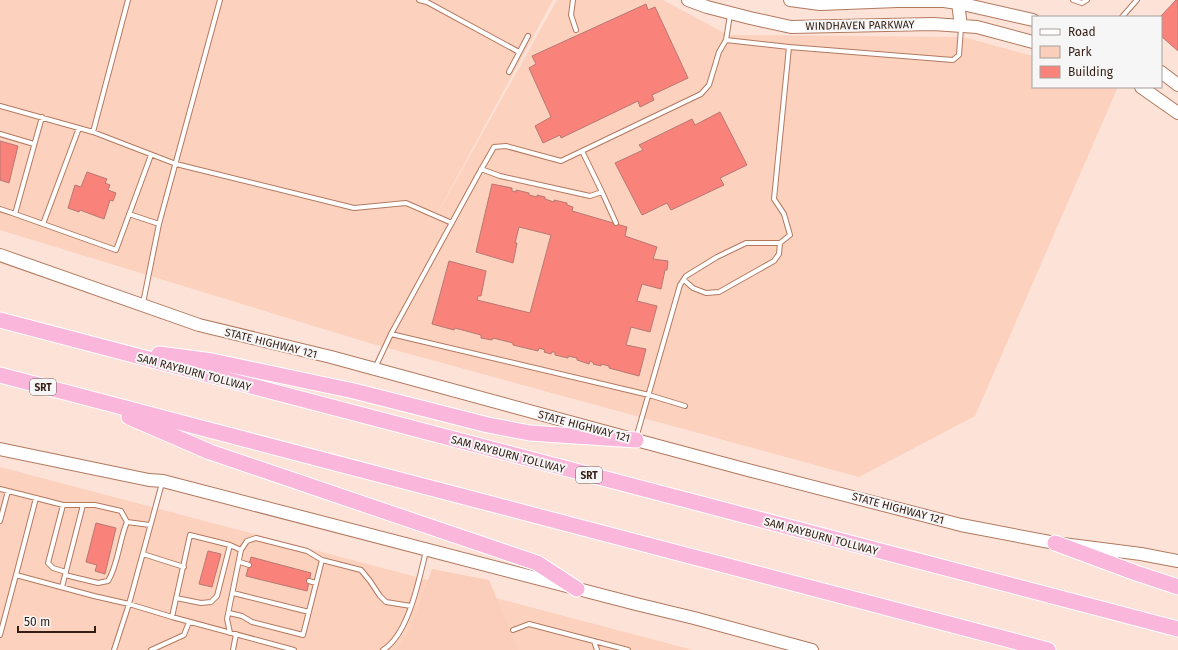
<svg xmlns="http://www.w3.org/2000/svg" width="1178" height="650" font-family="'Fira Sans',sans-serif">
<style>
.built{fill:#fcd1be}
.green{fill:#fbcebb}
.building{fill:#f9827a;stroke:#b87872}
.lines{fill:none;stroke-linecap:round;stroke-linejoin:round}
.lane-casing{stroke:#b2795f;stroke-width:6}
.secondary-casing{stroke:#b2795f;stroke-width:14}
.highway-casing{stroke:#fff;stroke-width:17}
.lane{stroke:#fff;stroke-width:4}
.secondary{stroke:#fff;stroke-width:12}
.highway{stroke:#fab6db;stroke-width:15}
.labels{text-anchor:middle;stroke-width:4;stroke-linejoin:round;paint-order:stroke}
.shield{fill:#f6f6f6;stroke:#6e5e57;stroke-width:1}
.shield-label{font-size:10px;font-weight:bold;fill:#341d13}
.street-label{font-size:11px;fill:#341d13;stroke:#f6f6f6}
</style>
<rect width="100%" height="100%" fill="#fce2d7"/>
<path class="built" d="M0,0h553l-129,238 133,-238h106l65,35 235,2 70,19v31h81l3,2 -142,327 -116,61 -493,-135 -366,-112z
M0,467l693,183h-693z"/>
<path class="green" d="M432,569l57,11 29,70h-123l14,-18z"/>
<path class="building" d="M1176,0h2v51l-17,-15 -1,-19z
M646,4l2,6 7,-3 33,71 -36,17 2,5 -14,7 -2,-6 -77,37 -1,-3 -17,8 -8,-17 16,-9 -22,-49 7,-4 -4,-8z
M720,112l27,53 -27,13 4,7 -53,25 -4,-7 -25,12 -27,-52 28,-13 -4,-5 53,-26 3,6z
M0,141l18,5 -9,37 -9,-3z
M87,172l20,7 -2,4 5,2 -2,5 8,3 -3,8 -3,-1 -6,19 -24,-9 -1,2 -11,-4 7,-23 6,2z
M492,184l20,4v3l4,1v-2l13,3v2l8,2v-2l8,2v2l9,3v-2l13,3v2l6,2 -1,4 55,16 -2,9 32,11 -4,12 15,2 -1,9h-2l-4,19 -19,-5 -5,17 20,5 -7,26 -19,-5 -5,18 20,4 -7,27 -30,-8v-2l-8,-2v2l-8,-2 1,-1 -4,-2 -1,3 -12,-4v-2l-9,-2v2l-13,-3v-3h-3l-1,2 -7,-2 1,-2 -6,-2 -1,3 -25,-6v-2l-20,-5 -1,2 -11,-2v-3l-26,-7 -1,2 -22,-6 17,-63 37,10 -5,25h-3l-1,4 53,13 21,-78 -32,-8 -4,16h2l-4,20 -37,-11z
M96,523l20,5 -11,46 -10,-3 2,-6 -11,-3z
M208,551l13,3 -9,33 -13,-3z
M251,557l60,16 -4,18 -61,-15z"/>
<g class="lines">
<g class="lane-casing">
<path id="lane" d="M419,0l8,2 92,50
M573,0l-2,15 5,15
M1073,0l9,3 5,-3
M730,15l-4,25 63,7
M1122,17l15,-17
M509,72l19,-36
M0,106l93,26 83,32 178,44 52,-5 46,20
M93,132l35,-132
M0,134l34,10
M582,151l20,41
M481,169l19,7 90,20 12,-4 14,31
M0,209l15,5 27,-97
M15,214l101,36 35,-95
M129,214l30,10
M43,224l36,-96
M684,280l9,8 13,5 13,-1 55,-31 5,-7 1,-11
M143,303l16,-79 61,-224
M391,334l258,61 36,11
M375,368l16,-34 87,-159 16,-28 12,-1 55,15 140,-67 8,-9 10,-33 7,-12
M636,438l44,-153 6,-9 31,-19 29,-14h34l10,-8 -6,-21 -10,-15 15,-152 164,13 6,-5 2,-27
M0,489l36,9 -20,77 78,21 35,8 43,13 122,33
M36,498l27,7h32l26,6 6,11 23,3
M63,505l-15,58 5,5 13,4
M0,521l8,-30
M241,550l6,-9 9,-3 51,13 15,9 39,10 9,11 10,15 6,6 25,4
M143,554l41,13
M240,562l9,3
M65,575l33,8 10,-2c10,-16 11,-40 19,-59
M309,581l7,2
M62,587l21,-82
M233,593l76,19
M176,598l25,5 10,-1 6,-6 13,-51
M229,613l13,3 10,6 51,13 19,-75
M172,617l18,-82 40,10 11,5 -14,69 3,14
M513,630l16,-6 99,26
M0,635l16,-60
M594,641l3,9
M114,650l15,-46 33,-121
M151,650l33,-15 5,-13
M233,650l3,-16
M383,650c26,-16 36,-71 43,-99"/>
</g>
<g class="secondary-casing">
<path id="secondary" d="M688,0l19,7 43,11 41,9 142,-3 44,3 56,15
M790,0l30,4 77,-3h47l14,2 75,17
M958,3l3,23
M1161,72l17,13
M1141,87l37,26
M0,255l199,70 132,32 305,83 112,30 213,55 94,18 86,11 37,7
M0,449l149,31 14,1 473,123 58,14 118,32"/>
</g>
<g class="highway-casing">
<path id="highway" d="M0,320l1178,309
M159,354l53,7 142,30 134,34 42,8 106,7
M0,375l1048,275
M129,417l81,35 327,111 40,26
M1055,543l81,30 42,14"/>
</g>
<use href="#lane" class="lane"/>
<use href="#secondary" class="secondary"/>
<use href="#highway" class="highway"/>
</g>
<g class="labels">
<g class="shield">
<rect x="30" y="379" width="26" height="16" rx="3"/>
<rect x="576" y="467" width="26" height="16" rx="3"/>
</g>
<g class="shield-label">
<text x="43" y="391">SRT</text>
<text x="589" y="479">SRT</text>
</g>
<g class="street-label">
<text transform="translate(860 25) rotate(-1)" y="4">WINDHAVEN PARKWAY</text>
<text transform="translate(271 343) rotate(14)" y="4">STATE HIGHWAY 121</text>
<text transform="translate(194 372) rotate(15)" y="4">SAM RAYBURN TOLLWAY</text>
<text transform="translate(584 426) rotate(15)" y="4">STATE HIGHWAY 121</text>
<text transform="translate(508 454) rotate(15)" y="4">SAM RAYBURN TOLLWAY</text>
<text transform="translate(898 508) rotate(15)" y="4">STATE HIGHWAY 121</text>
<text transform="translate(821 536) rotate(15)" y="4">SAM RAYBURN TOLLWAY</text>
</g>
</g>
<rect x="1032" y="16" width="130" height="72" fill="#f6f6f6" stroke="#a89f9b"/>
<rect x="1040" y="29" width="20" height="6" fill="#ffffff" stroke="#a89f9b"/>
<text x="1068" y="36" font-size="12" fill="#341d13">Road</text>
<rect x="1040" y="46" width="20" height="12" fill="#fbcebb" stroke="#a89f9b"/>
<text x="1068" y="56" font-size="12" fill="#341d13">Park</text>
<rect x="1040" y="66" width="20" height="12" fill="#f9827a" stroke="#a89f9b"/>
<text x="1068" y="76" font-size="12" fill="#341d13">Building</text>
<path d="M18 626v6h77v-6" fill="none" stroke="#341d13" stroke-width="2"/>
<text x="24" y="626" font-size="12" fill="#341d13" stroke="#f6f6f6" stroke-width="3" paint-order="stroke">50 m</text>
</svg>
